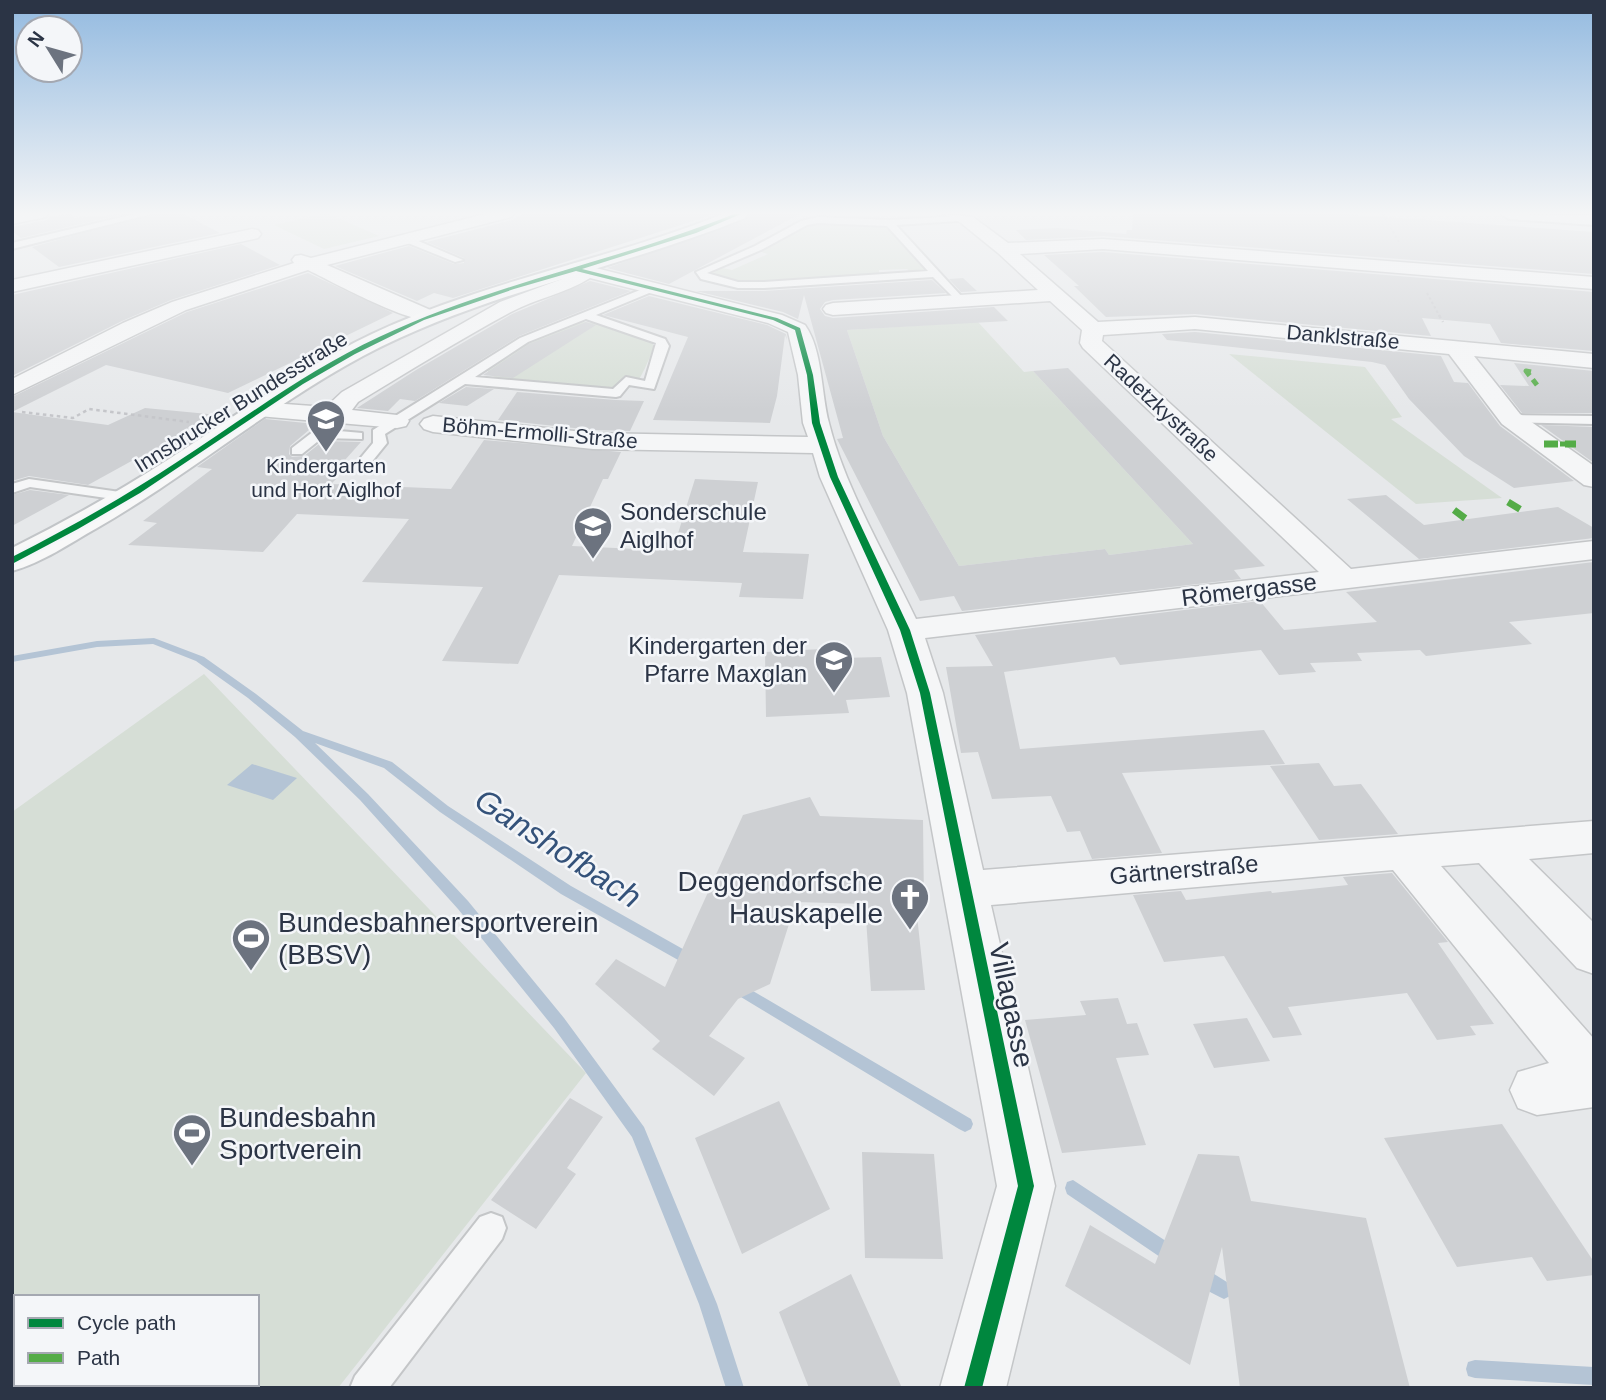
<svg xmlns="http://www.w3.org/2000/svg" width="1606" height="1400" font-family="Helvetica,sans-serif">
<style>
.green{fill:#d6ded6;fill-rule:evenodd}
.water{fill:#b4c4d5}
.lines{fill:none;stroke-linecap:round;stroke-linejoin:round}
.stream{fill:#b4c4d5;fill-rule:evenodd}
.building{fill:#ced0d3}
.service-casing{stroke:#c4c6c8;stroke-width:4}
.minor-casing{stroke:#c4c6c8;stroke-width:3}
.tertiary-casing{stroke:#c4c6c8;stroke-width:4}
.primary-casing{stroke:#c2c5c8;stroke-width:4}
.path-far1{stroke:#c5c6ca;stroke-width:2;stroke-dasharray:2.5 2.5;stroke-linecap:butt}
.path{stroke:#c5c6ca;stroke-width:2.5;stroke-dasharray:3.5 3.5;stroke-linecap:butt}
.service{fill:#f5f6f7;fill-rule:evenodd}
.minor{fill:#f5f6f7;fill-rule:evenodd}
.tertiary{fill:#f5f6f7;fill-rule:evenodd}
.primary{fill:#f8f8f8;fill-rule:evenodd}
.quiet-far1{stroke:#54ac47;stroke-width:5;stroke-dasharray:11 5;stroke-linecap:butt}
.quiet{stroke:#54ac47;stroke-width:7;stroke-dasharray:14 7;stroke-linecap:butt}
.cycleway-casing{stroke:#f4f6f9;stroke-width:5}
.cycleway{fill:#00873e;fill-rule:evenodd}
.labels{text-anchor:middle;stroke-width:5;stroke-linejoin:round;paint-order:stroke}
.far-street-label{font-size:21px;fill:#2b3445;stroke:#f4f6f9}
.far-poi-label{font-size:21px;fill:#2b3445;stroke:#f4f6f9}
.poi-label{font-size:24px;fill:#2b3445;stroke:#f4f6f9;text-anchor:start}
.street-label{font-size:24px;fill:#2b3445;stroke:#f4f6f9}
.near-poi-label{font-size:28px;fill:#2b3445;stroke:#f4f6f9;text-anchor:start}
.near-street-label{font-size:28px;fill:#2b3445;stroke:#f4f6f9}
.near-water-label{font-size:32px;font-style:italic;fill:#34527a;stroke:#f4f6f9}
</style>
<rect width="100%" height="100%" fill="#e6e8ea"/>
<path class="green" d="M323,214h6l50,22 -55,13 -50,-24z
M822,222l62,3 8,4 34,38 -2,4 -12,3 -5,-5 -28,1v6l-120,8 -26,-2 -26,-9 11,-6 14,3 36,-16 -10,-3 38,-21z
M583,322l12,1 55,17 4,6c-3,9 -14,37 -22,41 -4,2 -11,1 -17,1l-116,-9 -10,-5 -2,-5c28,-19 62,-40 96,-47z
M978,322l46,50 9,-1 160,173 -84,11 -4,-6 -146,17 -76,-130 -36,-106z
M1229,354l136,13 37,50 -11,2 111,79 -86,6z
M204,674l382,399 -248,315h-326v-576zM16,1297h241v87h-241z"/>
<path class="water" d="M252,764l45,14 -24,22 -46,-15z"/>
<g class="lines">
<path class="stream" d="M154,638l50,19 52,37 47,37 89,31 56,44 123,80 126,71 2,4 -2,4 -5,2 -5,-2 -126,-71 -121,-82 -56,-44 -69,-25 53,51 100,107 96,117 80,109 73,177 27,84h-18l-27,-84 -67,-167 -78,-109 -96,-119 -98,-109 -65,-63 -47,-39 -52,-37 -43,-17 -56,3 -85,15v-6l85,-15z
M736,981l235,138 2,5 -2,5 -6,3 -6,-3 -228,-138 -2,-4 2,-4z
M1073,1180l105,69 3,6 -3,6 -6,3 -6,-3 -99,-67 -2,-6 2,-6z
M1203,1267l27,17 3,6 -3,6 -6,3c-11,-5 -25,-12 -30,-23l3,-6z
M1475,1360l119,7v18l-119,-7 -7,-2 -2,-7 2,-7z"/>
</g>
<path class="building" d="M71,214l3,4 49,-4 -102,24 -9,-7v-4l35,-7 3,-4z
M153,214h31l36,19 -161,34 -27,-20z
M523,214h192l-262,84 -19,-5 -17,8 -82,-35 74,-20 45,18 10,-1v-5l-37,-16 85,-22z
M749,214h51l-131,70 -62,-16 139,-48z
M1133,214h210l251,18v42l-491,-38 -77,4 -10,-10 42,-2 68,6 1,-4h5z
M241,244l39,21 -109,35 -49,21 -110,55v-81z
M1103,252l491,40v59l-93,-8 -11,-19 -68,-6 9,18 -236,-22 -89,3 -32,-31h5l-35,-31z
M308,273l85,40 -165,80 -122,-28 -94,47 96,13 37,-17 84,8 -69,46 -23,-4 -49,27 -59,-9 -17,5v-84l175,-85z
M963,278l14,13 -16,1 -12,-13z
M932,280l14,13 -113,7 -8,2 -5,7 5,7 8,2 161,-11 14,14 -161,9 36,106 76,130 146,-17 4,6 84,-11 -160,-173 35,-3 197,198 -31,4 7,9 -279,32 -8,-15 -34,5 -83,-162 6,-1 -39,-143 -6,24 -15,-7 -87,-21h68z
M590,281l41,10 -112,45 -104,65 -15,-2 -12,12 -31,-3 59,-38 96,-56z
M649,296l118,29 19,9 1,6 -2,-5 -8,61 -7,27 -117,-3 35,-83 -85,-22z
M586,322l10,3 -83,53 -30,-3 46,-31z
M1195,332l246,24 13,26 14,1 32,43 74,55 -60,7 -50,-32 -55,-57 -24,-34 -13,-3 -205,-22 -5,-6z
M1514,363l80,8v42h-72l-22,-28 29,1z
M466,387l28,2 -27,17 -28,-3z
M517,392l99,8 28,1 -14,30 -37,-1 -95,-10z
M265,419l51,5 -26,22 -1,8 3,3 12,-1 19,-15 38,1 -32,36h8l-6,6 120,5 33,-49 137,12 -13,27h-5l-31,67 65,3 3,-8 35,2 20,-64 63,3 -15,70 66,2 -6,45 -64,-2 3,-14 -183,-8 -41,89 -76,-3 41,-74 -121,-5 47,-63 -112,-5 -34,38 -135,-7 29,-22 -14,-2 69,-52 -15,-2z
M1541,425l53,2v36z
M30,490l39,5 -57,31v-31z
M1386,495l38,30 134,-18 36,21v10l-175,21 -72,-60z
M1594,562v51l-85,9 23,22 -106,12 -6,-6 -63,3 5,8 -52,2 6,9 -37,3 -18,-25 -141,15 -5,-8 -111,15 16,77 244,-19 21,34 -163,9 40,80 -70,6 -12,-28 -13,1 -16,-36 -59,3 -14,-47 -17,1 -15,-86 47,-1 -18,-31 285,-34 24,29 93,-8 -31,-30z
M841,648v10l40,-1 9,40 -44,3 3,13 -83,4 -1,-65z
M1319,763l15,23 27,-2 37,50 -79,6 -49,-74z
M810,797l10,19 103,4 1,86h-8l9,84 -54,1 -6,-87 -69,-2 -26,82 -32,15 -29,37 36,22 -31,38 -62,-47 8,-8 -65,-57 21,-25 49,28 78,-172z
M1392,873l56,69 -10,1 56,81 -24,2 6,9 -39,5 -30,-47 -119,14 14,28 -29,3 -49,-82 -60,6 -31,-67 48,-4 5,9 85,-9 1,2 76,-8 -5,-8z
M1118,998l9,26 10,-1 12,32 -33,3 30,87 -84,8 -37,-133 61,-5 -6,-14z
M1247,1018l23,43 -56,7 -21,-44z
M570,1098l33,19 -36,51 9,6 -40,55 -45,-29z
M779,1101l51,108 -88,45 -47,-116z
M1502,1124l92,138v13l-47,6 -15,-24 -75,10 -73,-129z
M862,1152l72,2 9,105 -78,-1z
M1198,1154l41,2 12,45 115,17 44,170h-170l-18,-141 -32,118 -125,-79 25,-61 65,39z
M851,1274l19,42 32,72h-93l-30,-76z"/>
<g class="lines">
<g class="service-casing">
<path id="service" d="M135,214h16l-139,35v-6z
M961,216l-3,5 -62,4 68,74 1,2 -5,3 -27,-27 -169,11h-26l-37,-9 -5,-7 59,-26 46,-25 17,-4 71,3zM818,223l69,3 41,45 -164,11h-26l-31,-9 54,-23 46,-25z
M403,237h6l54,23 -8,2 -52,-21z
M650,286l5,3 -1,2 -58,24 69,24 4,7 -15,43 -25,-4 -9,11 -4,1 -151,-13 -80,50 2,9 -17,21h-10l-2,-3 15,-18v-13l147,-92zM586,319l70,24 -11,38 -19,-4 -13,12 -138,-12 53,-35z
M334,410l6,4 -12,16 34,3v6l-40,-1 -20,16h-10v-6l22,-17 15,-20z
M1511,415l83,1v8l-88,-2v-6z
M29,479l98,14 7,4 -7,4 -97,-14 -18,6v-9z
M491,1213l11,4 4,11 -4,11 -113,149h-39l5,-12 125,-159z"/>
</g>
<g class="minor-casing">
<path id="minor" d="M12,214h36l-2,3 -34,7z
M485,214h28l-2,3 -184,48 108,47 3,4 -3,4c-23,6 -102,-38 -127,-50l-122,40 -174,85v-16l111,-56 49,-21 122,-39 -2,-3 3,-4 6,-1 10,3z
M944,214l29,3 35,26 95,-4 491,38v12l-491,-40 -83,5 78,68 97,-5 399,37v14l-120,-12 46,58 74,52v21l-10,-2 -82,-61 -53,-70 -254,-25 -92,6 -1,6 249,228 243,-28v18l-669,79 18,55 40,177 611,-49v32l-65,6 65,64v51l-17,-6 -98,-105 -38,3 153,173v68l-57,8 -19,-7 -8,-18 8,-18 31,-9 -156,-193 -402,35 64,281 -49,202h-66l57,-202 -90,-493 -19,-63 -68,-153 -7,-24 -220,-4 -160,-17 -9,-3 -4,-5 4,-5 9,-3 160,17 215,4 -5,-14 -5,-48 -10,-43 -20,-9 -178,-45c-25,16 -53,20 -79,34 -52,28 -102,59 -153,90l-6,8 54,6 3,5 -3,5 -9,2 -139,-12 -9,-2 -3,-5 3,-5 9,-2 68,5 16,-15 158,-90 62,-23 9,-6 -4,-4 2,-4 7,-2 206,52 23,10c18,25 16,69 24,98 16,65 58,135 87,196l403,-47 -236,-224 -3,-5 2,-13 -32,-29 -217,14 -7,-2 -3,-4 3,-4 7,-2 205,-13 -40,-37 -37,-30z
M252,229l6,1 3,4 -3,4 -246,54v-12z"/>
</g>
<g class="tertiary-casing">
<path id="tertiary" d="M1501,214l93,1v10l-85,-6z"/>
</g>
<g class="primary-casing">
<path id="primary" d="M723,214h24l-2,4c-126,51 -261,74 -382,138 -93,50 -174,119 -266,172 -27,15 -55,35 -85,43v-23c54,-27 106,-56 157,-89 67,-43 131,-91 203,-125 113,-53 236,-74 351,-120z"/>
</g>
<path class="path-far1" d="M1383,214l16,28
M1427,293l13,24"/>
<path class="path" d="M1439,315l4,7
M22,412l51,6 16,-9 100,13"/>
<use href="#service" class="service"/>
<use href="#minor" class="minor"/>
<use href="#tertiary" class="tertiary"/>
<use href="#primary" class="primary"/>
<path class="quiet-far1" d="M1531,372l-5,-1 11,14
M1544,444h32"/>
<path class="quiet" d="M1544,444h32
M1508,502l15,9
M1454,510l12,9"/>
<g class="cycleway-casing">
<path id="cycleway" d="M734,214h7l-45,19 -114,36 195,49 23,10 13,47 7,48 18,54 72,153 20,63 104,493 -52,202h-18l54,-202 -98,-493 -20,-63 -70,-153 -18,-54 -5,-48 -12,-45 -22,-10 -197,-49 -62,18 -90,31 -69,34 -52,30 -163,109 -62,36 -66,35v-7c57,-29 112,-60 165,-95 66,-43 131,-92 202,-125 114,-54 239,-76 355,-123z"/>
</g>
<use href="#cycleway" class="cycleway"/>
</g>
<linearGradient id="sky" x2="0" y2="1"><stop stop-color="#93bae0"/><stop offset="0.52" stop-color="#f4f5f6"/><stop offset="1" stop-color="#f4f5f6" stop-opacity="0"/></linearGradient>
<rect width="1606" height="410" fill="url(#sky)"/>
<defs>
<g id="school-pin" transform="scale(2.0125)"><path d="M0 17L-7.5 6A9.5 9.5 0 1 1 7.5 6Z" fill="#6c737f" stroke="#f4f6f9"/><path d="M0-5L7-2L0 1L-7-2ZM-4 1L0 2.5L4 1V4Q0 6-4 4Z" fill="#fff"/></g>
<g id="church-pin" transform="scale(2.0125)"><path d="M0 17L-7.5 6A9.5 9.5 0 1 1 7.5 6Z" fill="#6c737f" stroke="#f4f6f9"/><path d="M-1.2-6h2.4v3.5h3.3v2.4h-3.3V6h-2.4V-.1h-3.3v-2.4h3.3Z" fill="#fff"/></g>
<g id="stadium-pin" transform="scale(2.0125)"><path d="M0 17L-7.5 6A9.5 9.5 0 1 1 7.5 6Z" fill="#6c737f" stroke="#f4f6f9"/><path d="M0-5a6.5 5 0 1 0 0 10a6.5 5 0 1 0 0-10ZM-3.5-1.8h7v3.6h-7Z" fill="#fff"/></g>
</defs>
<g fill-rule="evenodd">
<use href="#school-pin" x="326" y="419"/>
<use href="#school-pin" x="593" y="526"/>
<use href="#school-pin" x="834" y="660"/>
<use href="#church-pin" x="910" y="897"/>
<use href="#stadium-pin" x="251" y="938"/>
<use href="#stadium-pin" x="192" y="1133"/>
</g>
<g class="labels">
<g class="far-street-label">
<text transform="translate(1343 337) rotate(5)" y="7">Danklstraße</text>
<text transform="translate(241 402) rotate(-32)" y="7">Innsbrucker Bundesstraße</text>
<text transform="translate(1161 408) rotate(43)" y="7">Radetzkystraße</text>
<text transform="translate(540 433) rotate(5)" y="7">Böhm-Ermolli-Straße</text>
</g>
<g class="far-poi-label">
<text x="326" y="473">Kindergarten<tspan x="326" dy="24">und Hort Aiglhof</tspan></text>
</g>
<g class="poi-label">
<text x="620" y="520">Sonderschule<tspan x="620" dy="28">Aiglhof</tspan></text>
<text x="807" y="654" text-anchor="end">Kindergarten der<tspan x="807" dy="28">Pfarre Maxglan</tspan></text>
</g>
<g class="street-label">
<text transform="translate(1249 590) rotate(-7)" y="8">Römergasse</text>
<text transform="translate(1184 870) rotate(-5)" y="8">Gärtnerstraße</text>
</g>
<g class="near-poi-label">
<text x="883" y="891" text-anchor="end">Deggendorfsche<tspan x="883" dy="32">Hauskapelle</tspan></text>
<text x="278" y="932">Bundesbahnersportverein<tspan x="278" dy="32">(BBSV)</tspan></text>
<text x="219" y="1127">Bundesbahn<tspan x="219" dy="32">Sportverein</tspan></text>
</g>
<g class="near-street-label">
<text transform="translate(1012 1005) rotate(78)" y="10">Villagasse</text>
</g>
<g class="near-water-label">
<text transform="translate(558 848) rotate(33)" y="11">Ganshofbach</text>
</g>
</g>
<rect width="1606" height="1400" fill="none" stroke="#2b3445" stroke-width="28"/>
<rect x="14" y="1295" width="245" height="91" fill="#f4f6f9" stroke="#a4a8b1" stroke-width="2"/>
<rect x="28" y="1318" width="35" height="10" fill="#00873e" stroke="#a4a8b1" stroke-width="2"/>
<text x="77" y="1330" font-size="21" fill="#2b3445">Cycle path</text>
<rect x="28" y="1353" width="35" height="10" fill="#54ac47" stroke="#a4a8b1" stroke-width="2"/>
<text x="77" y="1365" font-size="21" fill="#2b3445">Path</text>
<g transform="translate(49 49) rotate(307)"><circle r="33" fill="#f4f6f9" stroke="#a4a8b1" stroke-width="2"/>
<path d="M0-5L12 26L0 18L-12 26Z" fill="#6c737f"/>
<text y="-10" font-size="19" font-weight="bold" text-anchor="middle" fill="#2b3445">N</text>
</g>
</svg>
